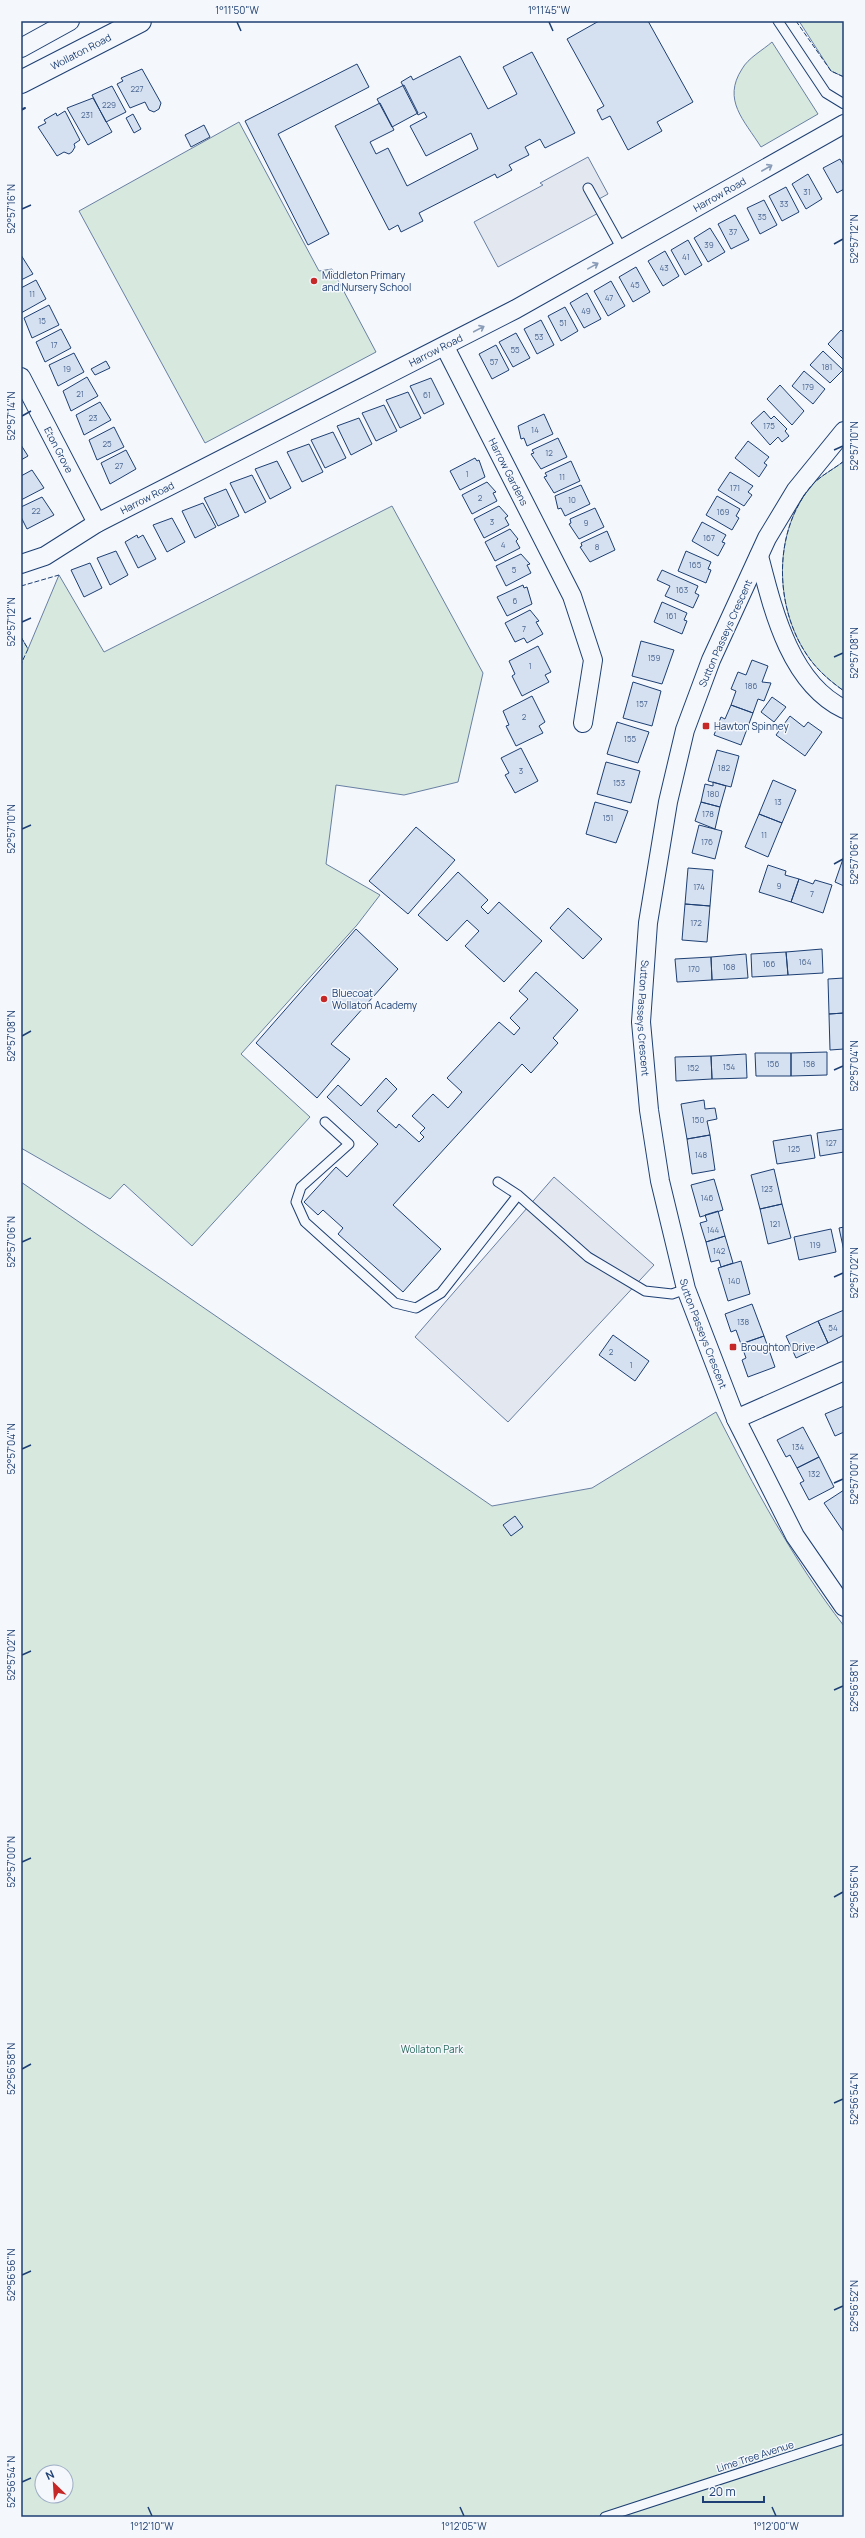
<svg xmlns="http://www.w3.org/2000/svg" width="865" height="2538" font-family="Manrope,sans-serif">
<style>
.green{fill:#d7e8df;stroke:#687fa3;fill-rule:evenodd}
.parking{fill:#e3e8f0;stroke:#687fa3}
.building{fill:#d5e0f0;stroke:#1d3f73}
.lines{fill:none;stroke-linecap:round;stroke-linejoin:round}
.lane-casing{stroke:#1d3f73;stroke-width:11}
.street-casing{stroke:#1d3f73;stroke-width:20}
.primary-casing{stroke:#1d3f73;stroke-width:24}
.lane{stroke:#f4f7fb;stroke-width:9}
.street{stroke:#f4f7fb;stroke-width:18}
.primary{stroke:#f4f7fb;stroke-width:22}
.fence{stroke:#1d3f73;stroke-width:1;stroke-dasharray:5 2;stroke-linecap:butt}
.wall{stroke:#1d3f73;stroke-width:2}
.oneway{stroke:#889bb7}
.ticks{fill:none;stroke:#1d3f73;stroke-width:1.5}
.poi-dot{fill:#c62828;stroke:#f4f7fb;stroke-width:1.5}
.labels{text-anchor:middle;stroke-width:3;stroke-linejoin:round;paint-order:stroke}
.number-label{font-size:8px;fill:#4b6792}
.street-label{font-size:10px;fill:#1d3f73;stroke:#f4f7fb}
.poi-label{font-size:10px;fill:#1d3f73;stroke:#f4f7fb;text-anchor:start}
.park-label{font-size:10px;fill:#2c6c60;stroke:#f4f7fb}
.neatline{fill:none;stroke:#1d3f73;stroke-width:1.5}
.ticks-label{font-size:10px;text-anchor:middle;fill:#1d3f73}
</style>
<rect width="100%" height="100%" fill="#f4f7fb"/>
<path class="green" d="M799,21h45v56l-13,-6z
M772,42l46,72 -57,33c-17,-27 -39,-47 -19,-78 6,-11 21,-19 30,-27z
M239,122l80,149 13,-2 44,83 -171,91 -126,-232z
M844,461v230c-14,-10 -27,-21 -37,-36 -33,-49 -34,-124 5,-170 8,-9 22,-16 32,-24z
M392,506l91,167 -25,109 -54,13 -68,-10 -10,79 54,31 -23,30 -116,129 69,63 -118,129 -68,-62 -14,15 -89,-51v-511l7,12 31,-74 45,77z
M21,1182l471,324 100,-18 124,-76c38,75 77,148 128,214v891h-823zM42,2472h24v24h-24z"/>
<path class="parking" d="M588,157l20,37 -9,5 5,11 -106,57 -24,-45 69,-37 -3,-2z
M554,1177l100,88 -146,157 -93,-85z"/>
<path class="building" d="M599,21h49l45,81 -36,20 5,9 -34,19 -18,-34 -8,4 -5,-10 7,-4 -37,-67z
M532,52l43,81 -30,15 -5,-9 -15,8 4,8 -20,10 3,5 -15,8 -2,-4 -76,39 4,8 -22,11 -3,-7 -9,5 -54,-104 45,-23 14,27 -24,12 6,12 12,-6 19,38 71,-37 -7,-16 -45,23 -16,-30 17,-9 -3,-5 -6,3 -17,-33 10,-6 2,4 47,-24 28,53 29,-15 -14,-27z
M357,64l12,23 -91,47 51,100 -21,11 -63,-124z
M142,69l19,34 -2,6 -5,3 -5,-2 -4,-8 -15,6 -13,-24 6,-3 -2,-3z
M404,85l14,28 -26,14 -15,-28z
M112,86l14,26 -20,10 -14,-27z
M93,98l19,34 -24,13 -21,-37z
M65,111l15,29 -6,4 1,3 -3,5 -3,2 -5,-2 -7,4 -19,-29 8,-4 -2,-3 12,-7 1,3z
M133,114l8,15 -7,4 -8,-15z
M204,125l6,12 -19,10 -6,-12z
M840,159l4,7v23l-7,4 -14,-25z
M808,174l14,25 -16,10 -14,-25z
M786,187l13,25 -17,9 -13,-25z
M764,200l13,25 -17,9 -13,-26z
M735,215l14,25 -18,9 -13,-25z
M710,228l15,24 -17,10 -14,-24z
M688,240l14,25 -17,10 -14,-25z
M665,251l14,25 -16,10 -15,-25z
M21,255l12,19 -12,6z
M636,267l14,25 -17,10 -14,-25z
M36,280l10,19 -25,14v-25z
M611,281l14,25 -17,10 -14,-25z
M587,293l14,26 -17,9 -14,-25z
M49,305l10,20 -27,13 -8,-20z
M565,307l13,24 -17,10 -13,-25z
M541,320l13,25 -17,9 -13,-25z
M61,329l10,19 -26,14 -9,-20z
M841,330l3,3v27l-16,-16z
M516,333l14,25 -17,9 -14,-25z
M496,345l13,25 -17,9 -13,-25z
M823,351l20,19 -13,13 -20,-18z
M74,353l10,19 -26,14 -9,-21z
M106,361l4,7 -15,7 -4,-6z
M804,371l21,18 -12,15 -21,-18z
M87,377l11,19 -27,15 -8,-20z
M431,378l13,26 -20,10 -14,-28z
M780,385l24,26 -12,14 -25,-26z
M408,392l13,26 -21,10 -14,-28z
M100,402l11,18 -27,15 -8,-20z
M384,405l13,26 -21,10 -14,-28z
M764,411l7,8 3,-3 13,13 -2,2 4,5 -7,6 -4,-5 -8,8 -19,-22z
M544,414l9,20 -26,12 -3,-8 -3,1 -3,-13z
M359,418l13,26 -21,11 -14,-29z
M114,427l10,20 -27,13 -8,-20z
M333,432l13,26 -21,10 -14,-28z
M558,438l9,19 -26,12 -10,-15 3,-1 -2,-3z
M748,441l21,16 -5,6 3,2 -8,12 -24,-19z
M309,444l14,28 -21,10 -15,-30z
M21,445l7,11 -7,4z
M126,450l10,19 -26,15 -9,-21z
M475,458l2,3 2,-1 6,17 -25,13 -10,-19z
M277,461l14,27 -21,11 -15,-30z
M571,461l9,20 -26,12 -10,-16 3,-1 -2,-3z
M32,470l12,18 -23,12v-24z
M730,472l23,14 -5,6 4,3 -8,11 -26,-16z
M252,475l14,27 -21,11 -15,-30z
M487,482l9,10 -3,1 4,8 -25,13 -10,-19z
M581,485l9,19 -25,12 -4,-8 -3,1 -3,-13z
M226,489l13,27 -21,10 -14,-28z
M717,496l23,13 -4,7 3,2 -7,12 -26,-15z
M42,497l12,18 -27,14 -6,-12v-10z
M203,503l13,24 -21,11 -13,-27z
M499,506l9,10 -3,2 4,7 -25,13 -10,-19z
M595,508l9,19 -25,12 -10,-15 2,-1 -1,-4z
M172,518l13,24 -18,10 -14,-27z
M702,522l24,13 -4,7 3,1 -7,13 -26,-15z
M510,529l8,10 -2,2 4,7 -25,13 -10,-19z
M607,531l8,19 -25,12 -10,-15 2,-1 -1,-3z
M137,535l1,3 5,-3 13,24 -18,9 -13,-26z
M116,551l12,24 -18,10 -13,-27z
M686,551l25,11 -3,7 3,1 -5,13 -28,-12z
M521,554l9,10 -3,1 4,8 -25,13 -10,-20z
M90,563l12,25 -18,9 -13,-27z
M662,570l36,16 -3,7 4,2 -6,13 -28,-12 5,-10 -13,-6z
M523,585l1,3 3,-1 5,17 -25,12 -10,-19z
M662,602l25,11 -3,7 3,1 -5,13 -28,-12z
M530,610l9,11 -3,1 7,12 -16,9 -3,-5 -9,4 -10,-19z
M641,641l33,9 -12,34 -30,-8z
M538,646l13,26 -6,3 4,7 -27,14 -10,-20 3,-2 -6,-13z
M752,660l16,6 -6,16 9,1 -7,18 -6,-2 -5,14 -22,-8 5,-14 -5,-2 7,-17 8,3z
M633,682l28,9 -9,35 -29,-8z
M532,696l13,26 -6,4 4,7 -27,13 -10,-20 3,-1 -6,-14z
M772,697l14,10 -12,15 -13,-10z
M731,705l22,8 -12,32 -27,-10 7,-18 4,2z
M790,716l14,11 4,-5 14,10 -17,24 -29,-21z
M617,722l32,10 -11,31 -31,-9z
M521,748l17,33 -23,12 -10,-18 4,-2 -8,-15z
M717,750l22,6 -8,31 -23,-6z
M606,762l34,9 -9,32 -34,-9z
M773,780l23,10 -14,33 -23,-9z
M713,782l13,4 -6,21 -19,-5 4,-18 8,2z
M595,802l33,9 -12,32 -30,-9z
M701,802l19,5 -5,22 -20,-8z
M759,814l23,9 -14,34 -23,-10z
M699,825l23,6 -7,28 -23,-6z
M416,827l39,33 -47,54 -39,-33z
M844,856v30l-9,-4z
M768,865l18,6 -1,4 14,4 -8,23 -32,-10z
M688,868l25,2 -3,36 -25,-2z
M458,872l30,28 -7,7 7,7 11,-12 43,39 -38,41 -39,-36 14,-15 -12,-11 -20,21 -29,-26z
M799,879l14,5 2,-4 17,5 -9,28 -32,-11z
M685,904l25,2 -3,36 -25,-2z
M568,908l34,31 -19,20 -33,-31z
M356,929l42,40 -67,75 19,15 -33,39 -61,-55z
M822,949l1,24 -35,2 -2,-23z
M786,952l2,23 -36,2 -1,-23z
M746,954l2,24 -36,2 -1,-23z
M711,957l1,23 -35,2 -2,-23z
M536,972l42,38 -25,28 5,5 -27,30 -9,-9 -129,141 48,44 -38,43 -65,-58 5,-6 -20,-18 -5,5 -14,-13 32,-35 11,10 31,-33 -51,-47 11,-12 23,21 25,-28 11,11 -20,22 19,17 3,-4 20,18 5,-5 -4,-4 5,-5 -13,-12 21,-22 15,14 14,-16 -15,-14 52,-56 15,13 6,-7 -10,-10 18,-19 -9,-8z
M844,978v35l-15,1 -1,-35z
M844,1013v36l-14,1 -1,-36z
M827,1052v23l-36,1v-23z
M755,1053h36v23h-35z
M746,1054l1,24 -35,1 -1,-23z
M711,1056l1,23 -36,2 -1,-24z
M704,1100l1,9 10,-1 2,11 -10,2 3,14 -23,4 -6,-35z
M844,1129v23l-24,4 -3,-23z
M710,1135l5,35 -23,4 -5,-35z
M811,1135l4,23 -38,6 -4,-23z
M774,1169l8,35 -22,5 -9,-34z
M714,1179l9,31 -23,7 -9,-32z
M782,1204l9,34 -23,6 -8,-35z
M718,1211l7,25 -19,6 -6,-19 7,-2 -2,-6z
M844,1227v24l-5,-23z
M831,1229l5,23 -37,8 -5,-23z
M725,1236l8,27 -12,4 -2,-7 -8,2 -5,-20z
M741,1261l9,33 -22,7 -10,-33z
M752,1304l12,32 -23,8 -5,-14 -5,2 -6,-18z
M844,1310v25l-16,8 -10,-22z
M818,1321l10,22 -32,15 -10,-22z
M613,1335l36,26 -14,20 -36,-26z
M764,1336l11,31 -27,10 -6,-17 4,-2 -5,-14z
M844,1406v26l-9,4 -10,-22z
M803,1427l16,30 -22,11 -7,-13 -4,2 -9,-17z
M819,1457l15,30 -25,13 -9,-17 4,-2 -7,-13z
M844,1490v40l-1,1 -19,-28z
M515,1516l8,11 -12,9 -8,-11z"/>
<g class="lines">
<g class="lane-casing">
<path id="lane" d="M778,21l48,72 18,11
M588,188l34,61
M325,1122l24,22 -48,43 -5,15 9,20 90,81 21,5 25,-15 77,-98
M498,1182l20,13 70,62 57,34 27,3 14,-5
M605,2517l239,-78"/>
</g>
<g class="street-casing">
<g id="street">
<path d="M21,48l49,-27"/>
<path id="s1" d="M445,347l127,249 21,64 -10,63"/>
<path id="s2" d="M21,377l76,146"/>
<path id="s3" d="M844,431l-48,59 -29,48 -56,122 -26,70 -17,72 -20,121 -7,99 8,88 11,71 26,108 50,130 59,117 49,71"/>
<path d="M759,556c14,54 31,127 85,153"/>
<path id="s4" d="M21,564l24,-8 52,-33 419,-214 328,-185"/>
<path d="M736,1419l108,-48"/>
</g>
</g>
<g class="primary-casing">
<g id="primary">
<path id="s5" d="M21,82l119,-61"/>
</g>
</g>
<use href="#lane" class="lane"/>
<use href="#street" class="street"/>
<use href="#primary" class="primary"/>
<path class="fence" d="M796,21l35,50 13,6
M844,461c-10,8 -24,15 -32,24 -39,46 -38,121 -5,170 10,15 23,26 37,36
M21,586l38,-11
M21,637l7,12 -7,15"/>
<path class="wall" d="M21,110l4,-2"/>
</g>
<defs><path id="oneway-shaft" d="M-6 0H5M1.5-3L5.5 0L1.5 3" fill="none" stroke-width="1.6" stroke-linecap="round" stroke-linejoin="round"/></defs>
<g class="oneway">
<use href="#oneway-shaft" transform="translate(767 168) rotate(-30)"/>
<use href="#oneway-shaft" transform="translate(593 266) rotate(-29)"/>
<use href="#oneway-shaft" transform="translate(479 329) rotate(-28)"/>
</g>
<path class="ticks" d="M237,22l4,9M549,22l4,9M22,209l9,-4M834,244l9,-5M22,416l9,-5M834,450l9,-4M22,622l9,-4M834,657l9,-4M22,829l9,-4M834,864l9,-5M22,1036l9,-5M834,1070l9,-4M22,1242l9,-4M834,1277l9,-4M22,1449l9,-4M834,1483l9,-4M22,1655l9,-4M834,1690l9,-4M22,1862l9,-4M834,1897l9,-5M22,2069l9,-5M834,2103l9,-4M22,2275l9,-4M834,2310l9,-4M22,2482l9,-4M148,2507l4,9M460,2507l4,9M772,2507l4,9"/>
<g class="poi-dot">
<circle cx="314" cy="281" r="4"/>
<rect x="702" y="722" width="8" height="8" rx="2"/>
<circle cx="324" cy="999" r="4"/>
<rect x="729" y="1343" width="8" height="8" rx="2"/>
</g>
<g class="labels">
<g class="number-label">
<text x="137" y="92">227</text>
<text x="109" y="108">229</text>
<text x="87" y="118">231</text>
<text x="807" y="195">31</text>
<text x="784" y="207">33</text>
<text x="762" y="220">35</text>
<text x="733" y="235">37</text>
<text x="709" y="248">39</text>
<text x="686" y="260">41</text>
<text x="664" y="271">43</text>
<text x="635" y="288">45</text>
<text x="32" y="297">11</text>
<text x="609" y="301">47</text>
<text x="586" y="314">49</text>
<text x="42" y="324">15</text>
<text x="563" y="326">51</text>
<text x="539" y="340">53</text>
<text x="54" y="348">17</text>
<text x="515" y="353">55</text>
<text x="494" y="365">57</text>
<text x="827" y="370">181</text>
<text x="67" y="372">19</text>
<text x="808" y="390">179</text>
<text x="80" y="397">21</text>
<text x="427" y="398">61</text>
<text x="93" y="421">23</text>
<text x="769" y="429">175</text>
<text x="535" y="433">14</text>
<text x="107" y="447">25</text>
<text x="549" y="456">12</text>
<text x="119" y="469">27</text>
<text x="467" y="477">1</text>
<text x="562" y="480">11</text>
<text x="735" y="491">171</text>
<text x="480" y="501">2</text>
<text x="572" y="503">10</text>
<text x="36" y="514">22</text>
<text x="723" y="515">169</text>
<text x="492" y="525">3</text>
<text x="586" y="526">9</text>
<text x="709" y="541">167</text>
<text x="503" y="548">4</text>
<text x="597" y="550">8</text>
<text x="695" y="568">165</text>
<text x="514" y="573">5</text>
<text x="682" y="593">163</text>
<text x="515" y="604">6</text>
<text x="671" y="619">161</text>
<text x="524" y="632">7</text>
<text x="654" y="661">159</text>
<text x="530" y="669">1</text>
<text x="751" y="689">186</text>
<text x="642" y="707">157</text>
<text x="524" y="720">2</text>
<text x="630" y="742">155</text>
<text x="724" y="771">182</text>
<text x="521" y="774">3</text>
<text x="619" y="786">153</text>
<text x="713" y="797">180</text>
<text x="778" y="805">13</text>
<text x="708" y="817">178</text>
<text x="608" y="821">151</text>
<text x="764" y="838">11</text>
<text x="707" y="845">176</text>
<text x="779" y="889">9</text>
<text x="699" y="890">174</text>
<text x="812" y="897">7</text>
<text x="696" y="926">172</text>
<text x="805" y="965">164</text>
<text x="769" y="967">166</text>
<text x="729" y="970">168</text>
<text x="694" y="972">170</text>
<text x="773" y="1067">156</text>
<text x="809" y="1067">158</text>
<text x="729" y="1070">154</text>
<text x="693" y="1071">152</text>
<text x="698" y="1123">150</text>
<text x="831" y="1146">127</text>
<text x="794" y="1152">125</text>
<text x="701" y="1158">148</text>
<text x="767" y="1192">123</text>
<text x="707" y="1201">146</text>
<text x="775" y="1227">121</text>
<text x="713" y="1233">144</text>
<text x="815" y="1248">119</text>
<text x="719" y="1254">142</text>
<text x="734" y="1284">140</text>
<text x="743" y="1325">138</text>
<text x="833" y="1331">54</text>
<text x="611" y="1355">2</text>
<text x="631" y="1368">1</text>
<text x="798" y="1450">134</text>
<text x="814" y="1477">132</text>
</g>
<g class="street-label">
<text dy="4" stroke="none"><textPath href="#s5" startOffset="67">Wollaton Road</textPath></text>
<text dy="4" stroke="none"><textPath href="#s4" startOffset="791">Harrow Road</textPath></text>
<text dy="4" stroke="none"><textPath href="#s4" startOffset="467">Harrow Road</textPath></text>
<text dy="4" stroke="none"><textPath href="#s2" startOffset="82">Eton Grove</textPath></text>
<text dy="4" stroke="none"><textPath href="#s1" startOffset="140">Harrow Gardens</textPath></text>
<text dy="4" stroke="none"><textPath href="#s4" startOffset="143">Harrow Road</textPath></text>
<text transform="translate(725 633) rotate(-66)" y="4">Sutton Passeys Crescent</text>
<text dy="4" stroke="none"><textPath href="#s3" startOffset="633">Sutton Passeys Crescent</textPath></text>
<text dy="4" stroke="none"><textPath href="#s3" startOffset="956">Sutton Passeys Crescent</textPath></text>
<text transform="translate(755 2456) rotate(-18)" y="4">Lime Tree Avenue</text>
</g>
<g class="poi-label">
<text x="322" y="279">Middleton Primary<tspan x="322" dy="12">and Nursery School</tspan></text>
<text x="714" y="730">Hawton Spinney</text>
<text x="332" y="997">Bluecoat<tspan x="332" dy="12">Wollaton Academy</tspan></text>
<text x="741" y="1351">Broughton Drive</text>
</g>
<g class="park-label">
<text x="432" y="2053">Wollaton Park</text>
</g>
</g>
<rect width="865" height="2538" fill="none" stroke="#f4f7fb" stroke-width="44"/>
<g transform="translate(54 2484) rotate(335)"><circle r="19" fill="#f4f7fb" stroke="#9eadc5"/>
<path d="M0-3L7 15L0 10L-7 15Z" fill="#c62828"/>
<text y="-6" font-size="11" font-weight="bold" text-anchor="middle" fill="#1d3f73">N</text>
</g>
<path d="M703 2496v6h61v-6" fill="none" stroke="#1d3f73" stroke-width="2"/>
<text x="709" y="2496" font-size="12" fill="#1d3f73" stroke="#f4f7fb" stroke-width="3" paint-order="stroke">20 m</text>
<rect x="22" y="22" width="821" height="2494" class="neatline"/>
<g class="ticks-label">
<text x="237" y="14">1°11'50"W</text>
<text x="549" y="14">1°11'45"W</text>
<text transform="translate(11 209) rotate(-90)" y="4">52°57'16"N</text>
<text transform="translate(854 239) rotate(-90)" y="4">52°57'12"N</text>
<text transform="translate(11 416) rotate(-90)" y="4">52°57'14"N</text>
<text transform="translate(854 446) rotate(-90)" y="4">52°57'10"N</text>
<text transform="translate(11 622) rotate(-90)" y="4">52°57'12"N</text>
<text transform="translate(854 653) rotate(-90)" y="4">52°57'08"N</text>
<text transform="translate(11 829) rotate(-90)" y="4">52°57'10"N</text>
<text transform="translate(854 859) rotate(-90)" y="4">52°57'06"N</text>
<text transform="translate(11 1036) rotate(-90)" y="4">52°57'08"N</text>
<text transform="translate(854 1066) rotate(-90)" y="4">52°57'04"N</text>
<text transform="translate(11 1242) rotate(-90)" y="4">52°57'06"N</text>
<text transform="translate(854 1273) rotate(-90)" y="4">52°57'02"N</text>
<text transform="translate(11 1449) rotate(-90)" y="4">52°57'04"N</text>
<text transform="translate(854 1479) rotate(-90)" y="4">52°57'00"N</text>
<text transform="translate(11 1655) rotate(-90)" y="4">52°57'02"N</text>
<text transform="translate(854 1686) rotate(-90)" y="4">52°56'58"N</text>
<text transform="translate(11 1862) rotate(-90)" y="4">52°57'00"N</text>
<text transform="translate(854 1892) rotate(-90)" y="4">52°56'56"N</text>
<text transform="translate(11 2069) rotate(-90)" y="4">52°56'58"N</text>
<text transform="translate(854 2099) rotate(-90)" y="4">52°56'54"N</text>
<text transform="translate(11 2275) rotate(-90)" y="4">52°56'56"N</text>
<text transform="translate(854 2306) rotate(-90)" y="4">52°56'52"N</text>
<text transform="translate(11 2482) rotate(-90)" y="4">52°56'54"N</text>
<text x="152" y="2530">1°12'10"W</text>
<text x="464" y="2530">1°12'05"W</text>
<text x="776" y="2530">1°12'00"W</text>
</g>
</svg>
